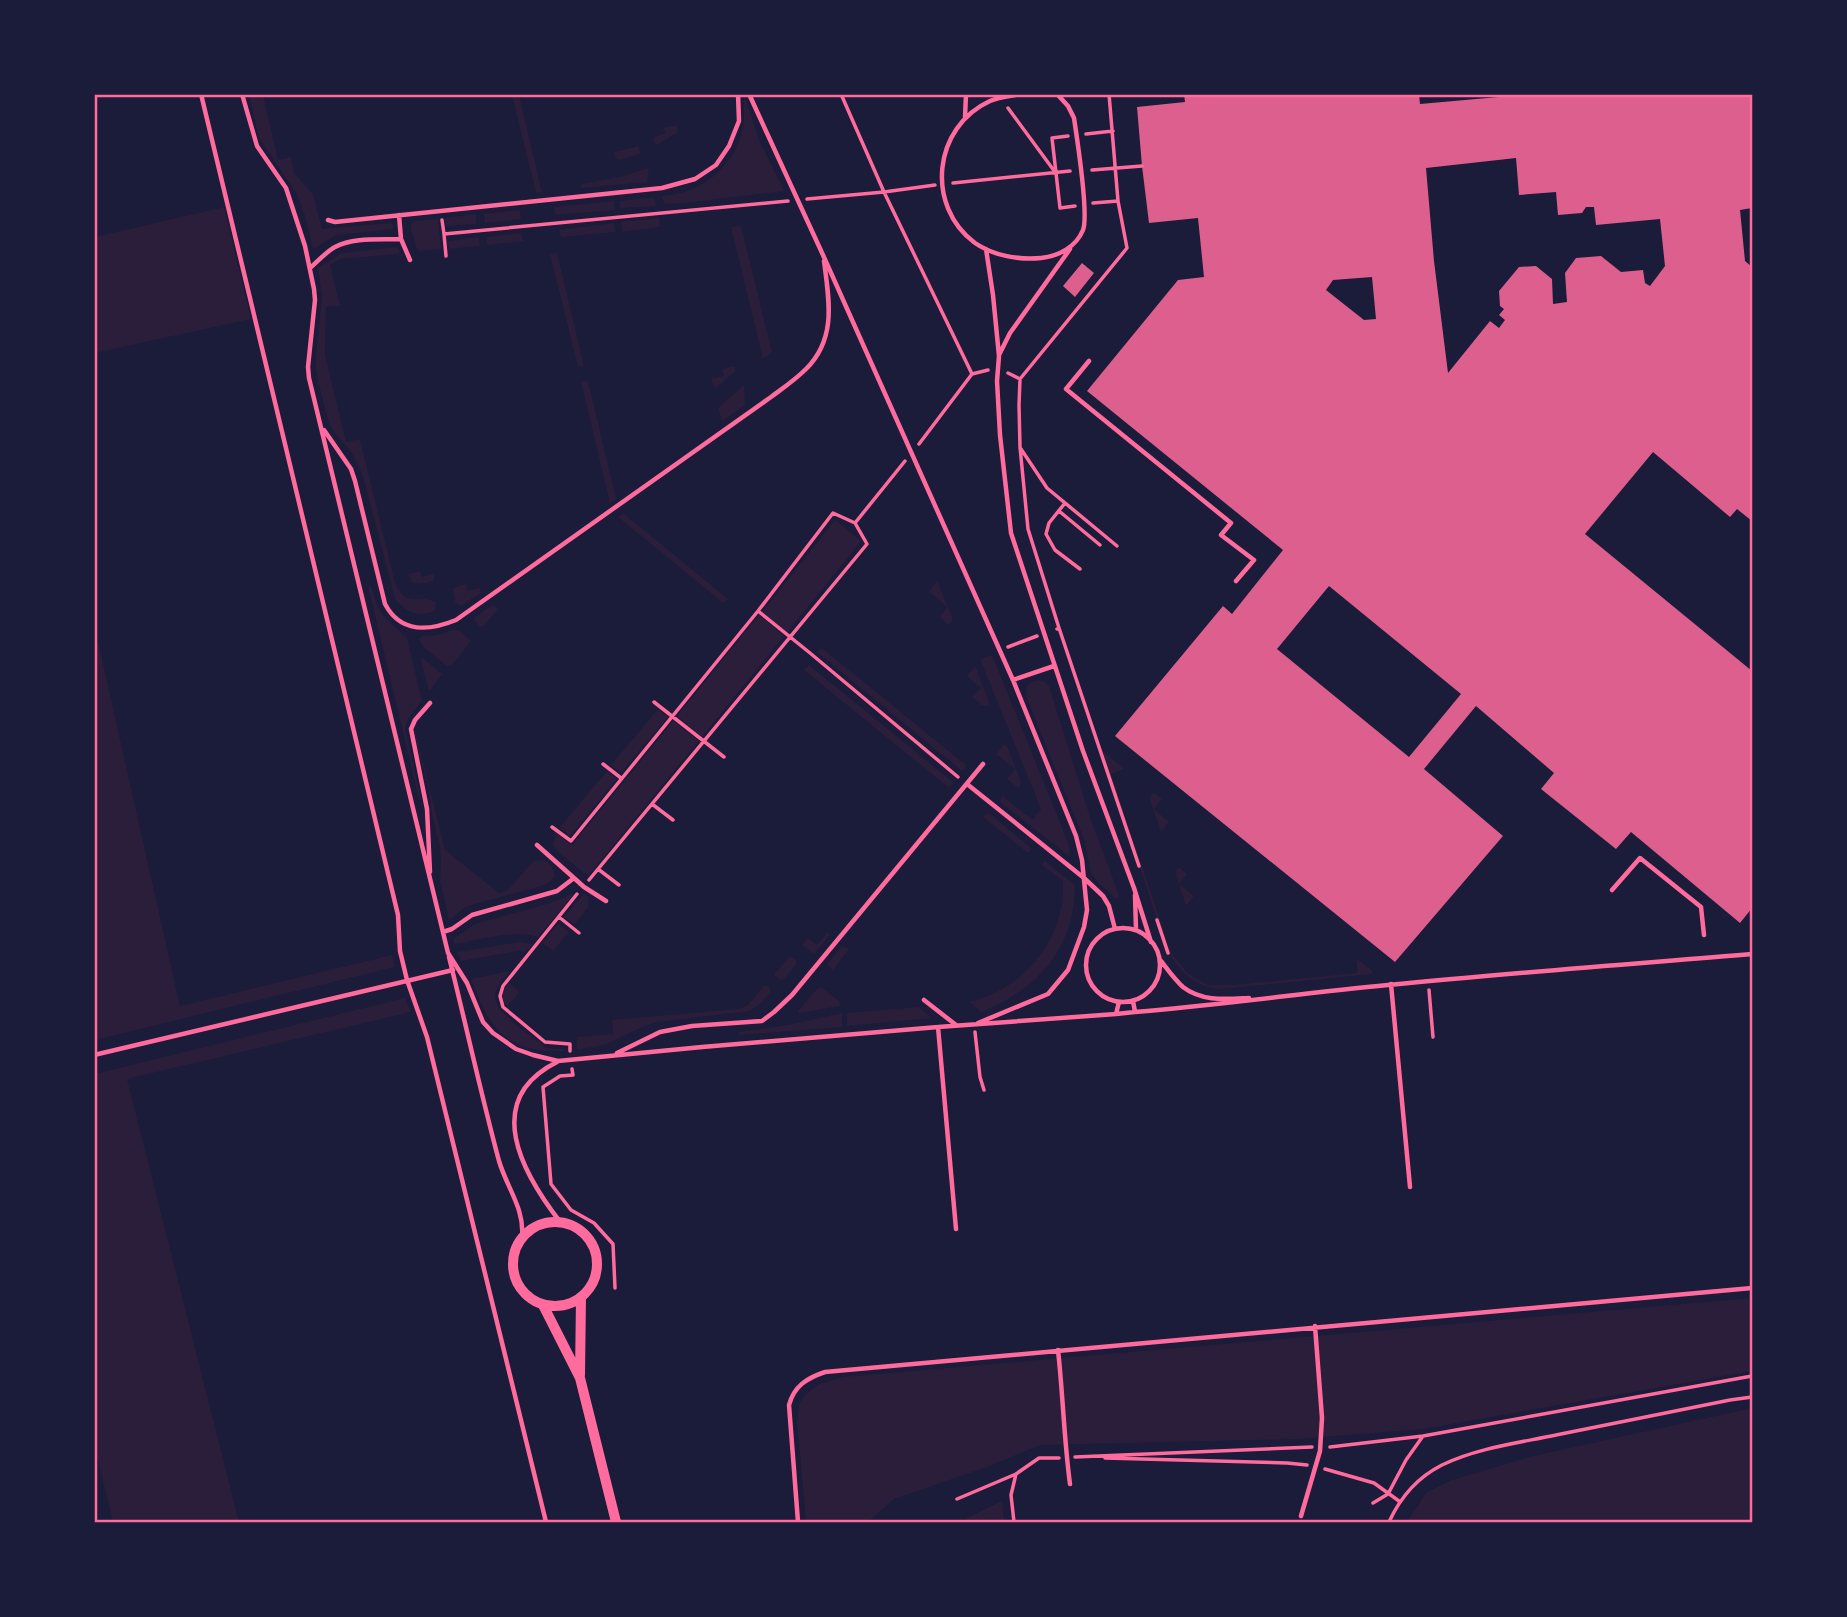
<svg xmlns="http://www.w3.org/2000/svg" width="1847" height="1617" font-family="Helvetica,sans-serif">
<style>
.green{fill:#2a1e3b}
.building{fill:#dd5f8e;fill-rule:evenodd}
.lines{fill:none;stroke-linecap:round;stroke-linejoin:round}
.path{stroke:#ff6b9d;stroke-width:3.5}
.service{stroke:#ff6b9d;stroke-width:4.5}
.tertiary{stroke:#ff6b9d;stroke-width:10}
.neatline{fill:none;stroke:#ff6b9d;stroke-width:2.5}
</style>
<rect width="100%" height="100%" fill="#1b1b3a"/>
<path class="green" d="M249,95h14l15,65 13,-3 3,16 19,21 9,35 69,-6 2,2v4l-57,6 -23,14 -8,-33 -8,-22 -38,-56z
M512,95h7l23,97 -6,1z
M744,95l16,47 24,49 -100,12 -20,1 -2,-8c39,-2 74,-30 81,-69 2,-11 0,-22 1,-32z
M677,125v8l-20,12 -2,-1 -2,-7 12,-3 -1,-6z
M639,146l1,8 -21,6 -3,-1 -2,-7z
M649,168l-2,14 -66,6v-4l38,-7z
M655,197l1,9 -36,2v-7z
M614,201l1,9 -60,5 -1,-8z
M224,207l27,112 -156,34v-116z
M520,210l1,9 -36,4 -1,-9z
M476,214v10l-30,2 -1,-8z
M659,218l1,9 -38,5 -1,-10z
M438,219l3,30 -21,2 -3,-2 -6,-19v-6l5,-3z
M614,223l1,9 -54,5 -2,-7z
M741,226l31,126 -9,7 -32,-132z
M521,233l2,8 -36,4v-8z
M479,237l1,9 -31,3 -1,-8z
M397,247l3,4 -3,3 -56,5 -11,6 10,41h-14l-1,49 21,87 14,-3 35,144c12,26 21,11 39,18l2,3 -2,7c-15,7 -29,1 -39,-12l-32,-123 -11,-23 -18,-21 -5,-9 -11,-41 -2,-13v-14l6,-58 -4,-29 24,-15z
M557,253l27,113 -6,1 -28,-113z
M735,366v5l-19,17 -2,-1 -3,-8 13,-3 -2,-7z
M588,381l28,118 -6,4 -29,-121z
M744,385l1,20 -23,16 -4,-13z
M623,513l105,86 -5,4 -105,-86z
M835,520l26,21 -74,92 -25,-21z
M420,571l2,6 12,-3v6c-11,5 -22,7 -26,-6z
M937,581l16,38 -2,4 -4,1 -7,-7 7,-10 -18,-16z
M466,584l1,7 13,-3 1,5 -19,12h-3l-4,-3 -2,-14z
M371,586l6,19 6,11 24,22 15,63 -13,16 -4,11 16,72 -2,-1 -50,-209v-3z
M492,605l5,2v3l-13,16 -4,1 -7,-8z
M759,615l25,21 -82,101 -25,-21z
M95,628l85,378 212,-51 3,12 -300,73z
M453,630l7,1 11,10 -18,23 -6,2 -24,-19 -4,-8 3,-3 14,-1z
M822,648l145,118 -5,5 -145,-119z
M992,655l72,177 6,17 -1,7 -69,-54 1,-5 2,-1 29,24 9,-11 -61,-150z
M423,658l19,16 -12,16 -2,-1 -7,-30z
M809,665l145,118 -5,5 -145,-118z
M975,666l14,36 -1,4 -6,-1 -10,-8 9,-9 -14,-12z
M1038,680l7,2 4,4 42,134 28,75 -1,3 -4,-1 -15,-14 -8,-10 -7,-34 -58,-142 1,-11 5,-4z
M658,709l10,8 -47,56 -10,-8z
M673,721l26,20 -111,135 -32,-26 -3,-5 3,-12 16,12z
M416,734l29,116 54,43c19,-1 29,-43 48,-31 6,4 7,8 7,15l-3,4 -6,4 -74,20 -7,3 -15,12 -9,-40 1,-23 -1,-10 -8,-32 -2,-20 -15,-60z
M1004,744l3,2 14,36 -1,5h-3l-10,-8 8,-10 -19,-15z
M1101,749l22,19 1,1 -13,5 60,178 16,21 20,12h26l124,-12v-14l16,12 -1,3 -151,15c-29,-2 -47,-22 -57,-48z
M607,771l10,8 -47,57 -10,-9z
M1151,794h5l6,5 -8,10 15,13 -8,10 -11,-32z
M988,812l44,37 -4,4 -45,-36z
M1045,861l30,24c0,64 -37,104 -94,127l-12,-10c55,-13 97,-63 94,-121l-20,-15 -1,-2z
M1177,868h3l7,6 -8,10 15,12 -8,10 -11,-34z
M575,893l-37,44c-23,-8 -59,3 -83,7l-2,-5 22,-15 72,-20z
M584,893l4,4v10l-13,17 -11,-7z
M558,924l11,8 -16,19 -11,-8z
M828,932l1,4 -14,17h-3l-10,-8 6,-7 9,7z
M520,942l13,2 -8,8 -7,-1 -57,10 -4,-9z
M842,946l7,3 -16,21 -5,-4v-3z
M790,956l6,4v5l-12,14 -3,1 -6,-4v-3z
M510,971c-6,7 -14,15 -15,24 -1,18 34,39 47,49l3,4 18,1 1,2c-57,3 -75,-23 -93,-72z
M509,983l11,9 -13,14c-8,-8 -4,-16 2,-23z
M764,986h3l3,2v5l-9,10 -11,8 -93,11 -12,4 -41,19 -27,5v-13l36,-3 -1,-14 126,-11 9,-3z
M821,987l18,14 1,5 -41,7 -1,-2 18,-21z
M405,998l6,14 -284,67 112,443h-126l-19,-78 1,-370z
M919,1007l12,11 -84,8v-13z
M842,1013v14l-103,8v-3l44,-6z
M1752,1298v73l-329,58 -125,10 -258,6 -50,21 -96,33 -26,23h-62l-9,-101 2,-17 6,-9 14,-11 25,-7z
M1752,1408v114h-345l19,-29 26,-13 77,-23z
M1002,1501l2,21h-37v-4z"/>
<path class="building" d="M1184,94h235l1,10 90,-8v-2h242v114l-12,2 5,51 7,6v254l-15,-12 -7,8 -77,-65 -68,82 167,137v237l-12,15 -109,-91 -15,17 -75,-60 13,-16 -78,-67 -52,63 79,67 -108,126 -280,-226 108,-130 9,8 51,-64 -196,-159 91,-111 26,-3 -6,-59 -49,5 -7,-57 -5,-59 48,-5zM1516,158l3,37 37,-3 2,23 24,-2 4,-6h8l2,18 64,-6 5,47 -15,20 -5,-3 -2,-13 -22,2 -20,-16 -25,2 -11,15 2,29 -14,2 -1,-25 -16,-13 -17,1 -20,24 1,15 4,3 -5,6 6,5 -6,8 -9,-7 -42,52 -14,-112 -8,-93zM1372,277l4,42 -12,1 -38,-30 7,-10zM1329,586l132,108 -52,63 -132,-108z
M1082,263l12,10 -19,24 -12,-11z"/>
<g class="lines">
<path class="path" d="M841,94l43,98 88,182 -53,70
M1008,108l47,64
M1086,134l27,-3
M1068,136l-16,2 8,70 15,-2
M1092,170l50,-4
M953,183l117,-12
M807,199l77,-7 51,-7
M1093,203l25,-2
M442,220l2,14 344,-33
M444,234l2,22
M1008,373l12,6 107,-131 -9,-47 -9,-107
M972,374l16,-4
M1020,379l-1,26 1,42 8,82 31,99 -2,1
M1021,449l26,39 70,58
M1065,503l-16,20 -3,11 9,16 25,19
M1059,511l41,34
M758,611l52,42 148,124
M1059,628l80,238
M1008,647l29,-11
M654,702l70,55
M603,764l18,14
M652,804l21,16
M552,827l19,14 187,-230 75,-98 22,10 50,-62
M598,869l21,16
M589,880l278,-336 -12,-21
M559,917l20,16
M1157,920l11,33
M1429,990l4,47
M975,1032l5,45 4,13
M570,1051v-7l-25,-2 -42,-35 -3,-11 3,-10 74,-92
M572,1069l1,6 -13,1 -17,11 8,97 20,26 23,13 19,21 2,44
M1330,1447l93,-11 329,-60
M1075,1457l237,-10
M1105,1458l182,5 20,2
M1325,1469l49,14 25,18
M957,1499l59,-25
M1373,1503l15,-9 18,-34 17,-24
M1014,1522l-3,-27 5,-21 23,-16h20
M1389,1522c11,-24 29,-45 53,-57 35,-17 76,-22 114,-30 58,-12 116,-23 174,-35l22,-3"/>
<path class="service" d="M201,94l197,821 2,36 7,29 20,57 119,485
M242,94l15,52 29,42 19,58 9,43 1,11 -7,67 1,11 139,575 19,30 16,39 10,11 23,16 17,6 25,6 144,-14 236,-20 178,-13 3,-12
M749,94l74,161 190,425 63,156 6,24 5,50 -3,17 -16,43 -20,24 -70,29
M1021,94c-10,2 -22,3 -31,7 -57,26 -65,105 -15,142 19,13 44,17 66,15 18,-2 35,-11 42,-28 6,-16 -6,-92 -9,-112l-6,-12 -11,-12
M965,117l1,-23
M328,220l7,2 327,-34 33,-9 21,-14 13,-19 10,-25 -1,-27
M401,239l9,21
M986,249l7,46 6,61 -2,25 3,54 11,98 72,218 51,137 17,54
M310,268c8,-7 16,-16 25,-21 19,-10 45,-7 66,-8l-2,-24
M999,355l11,-22 60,-84
M1089,361l-23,28 165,134 -10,12 33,25 -18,21
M324,430l27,39 4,12 30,123c16,30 44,27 71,16l315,-223c12,-9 24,-17 35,-28 31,-31 23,-69 18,-108
M1013,680l41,-14
M967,784l117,94 19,18 6,10 6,23
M430,872l-3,-63 -16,-80 4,-9 15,-17
M574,878l10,9 22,14
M1612,890l28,-32 61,49 3,28
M1135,895l1,35
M1086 965a37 37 0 1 1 74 0a37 37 0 1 1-74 0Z
M443,932l9,-3 20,-14 85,-24 17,-13 -37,-33
M449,957c17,68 32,137 50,204 8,27 26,48 23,77
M1161,961c7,9 14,19 22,26 19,15 44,12 66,11
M1391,984l19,203
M924,1000l32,25
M1133,1001l2,11c85,-7 169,-19 253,-27 121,-12 243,-21 364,-31
M1116,1014l19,-2
M938,1027l18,202
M617,1053l43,-21 32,-6 70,-5 12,-9 18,-17 191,-231
M94,1055l359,-85
M557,1062c-76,38 -35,111 4,161
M1058,1350c5,45 6,90 12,134
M1301,1516l19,-65 2,-33 -7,-92
M798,1522l-9,-117c5,-19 18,-27 36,-33l927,-84"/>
<path class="tertiary" d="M513 1264a42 42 0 1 1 84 0a42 42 0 1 1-84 0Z
M543,1305l37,73 36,144
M580,1375l1,-78"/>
</g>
<rect width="1847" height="1617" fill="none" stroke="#1b1b3a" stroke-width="192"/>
<rect x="96" y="96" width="1655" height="1425" class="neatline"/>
</svg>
